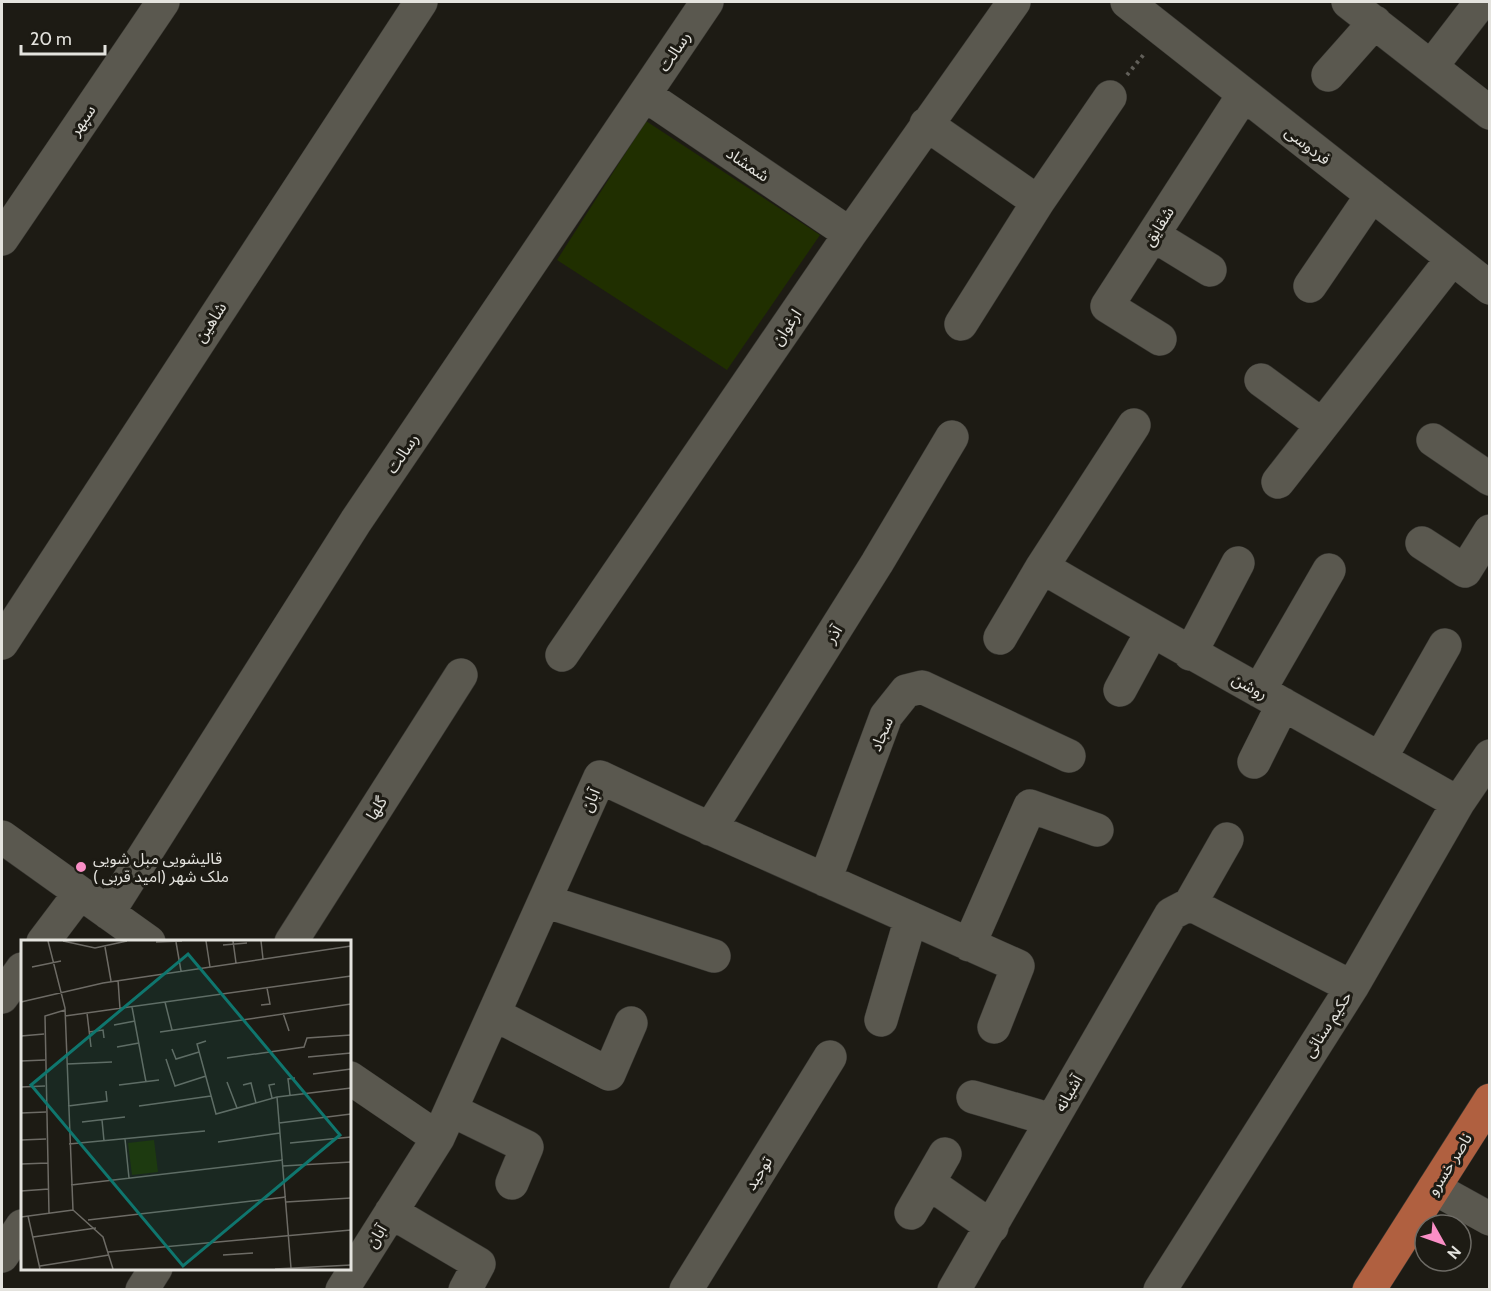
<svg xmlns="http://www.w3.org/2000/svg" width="1491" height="1291" font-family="Cabin,'Noto Sans Arabic',sans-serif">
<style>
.green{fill:#202f00}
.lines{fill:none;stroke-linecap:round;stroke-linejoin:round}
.minor-casing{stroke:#383732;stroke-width:34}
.major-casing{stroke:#383732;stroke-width:34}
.path{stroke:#615f59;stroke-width:4;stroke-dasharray:3 4.5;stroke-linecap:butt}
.minor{stroke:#5a584f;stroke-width:33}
.major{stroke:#b06040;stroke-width:33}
.poi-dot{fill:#fa8fc6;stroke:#1d1b14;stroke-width:2}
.labels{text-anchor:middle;stroke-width:6;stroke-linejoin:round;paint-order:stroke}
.street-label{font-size:16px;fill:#e4e3de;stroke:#1d1b14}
.poi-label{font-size:16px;fill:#e4e3de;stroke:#1d1b14;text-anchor:start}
.inset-road{fill:none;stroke:#6d6b65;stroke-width:1.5}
.view{fill:#0f766e;fill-opacity:0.15;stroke:#0f766e;stroke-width:3}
.inset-edge{fill:none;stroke:#e4e3de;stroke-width:3}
</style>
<rect width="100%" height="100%" fill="#1d1b14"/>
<path class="green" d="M646,121l174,114 -93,135 -170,-110z"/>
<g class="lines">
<g class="minor-casing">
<path id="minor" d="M1127,2l363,286
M1348,2l142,111
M1431,67l50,-65
M1328,75l47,-53
M645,95l205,139
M926,124l112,78
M1153,235l57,35
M2,239l161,-237
M1310,286l62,-91
M961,324l77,-122 72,-105
M1160,339l-53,-33 137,-212
M1261,380l61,45
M1433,440l57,39
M1278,482l174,-223
M1422,543l43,28 25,-40
M1042,567c138,81 278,157 416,236
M1000,638l42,-71 92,-142
M2,643l419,-641
M1190,654l48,-91
M562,655l288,-421 164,-232
M1120,690l32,-59
M1259,691l70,-121
M1380,759l65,-114
M1254,762l29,-58
M710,829l167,-266 75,-126
M2,837l147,105
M825,880l61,-164 20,-25 16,-4 147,69
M545,901l169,55
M1190,904l162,83
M1190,904l37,-65
M108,913l248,-392 351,-519
M43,942l37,-49
M291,942l170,-267
M969,945l61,-139 67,24
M2,997l20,-28
M494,1014l115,60 22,-51
M881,1020l30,-102
M350,1078l88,60
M973,1097l79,23
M451,1110l76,37 -15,36
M929,1183l63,44
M1434,1188l56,31
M391,1212l88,52 -14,26
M911,1213l34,-59
M2,1256l20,-30
M142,1290l14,-22
M342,1290l96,-152 162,-361 87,41 331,148 -24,61
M686,1290l144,-233
M954,1290l217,-376 19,-10
M1160,1290l192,-303 106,-184 32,-47"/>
</g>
<g class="major-casing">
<path id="major" d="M1369,1290l121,-190"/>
</g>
<path class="path" d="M1127,75l18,-22"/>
<use href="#minor" class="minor"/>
<use href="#major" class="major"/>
</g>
<circle class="poi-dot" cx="81" cy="867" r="6"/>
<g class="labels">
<g class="street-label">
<text transform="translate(674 51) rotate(-56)" y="6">رسالت</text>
<text transform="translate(82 120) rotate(-56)" y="6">سپهر</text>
<text transform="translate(1308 145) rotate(38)" y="6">فردوسی</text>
<text transform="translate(748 164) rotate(34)" y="6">شمشاد</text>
<text transform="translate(1158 226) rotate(-57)" y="6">شقایق</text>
<text transform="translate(210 322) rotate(-57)" y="6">شاهین</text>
<text transform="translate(786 327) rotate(-56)" y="6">ارغوان</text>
<text transform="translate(402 453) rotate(-56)" y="6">رسالت</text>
<text transform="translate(833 634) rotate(-58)" y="6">آذر</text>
<text transform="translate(1250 686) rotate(28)" y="6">روشن</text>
<text transform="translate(881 734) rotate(-67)" y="6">سجاد</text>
<text transform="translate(590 800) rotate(-66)" y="6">آبان</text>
<text transform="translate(376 808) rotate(-58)" y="6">گلها</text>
<text transform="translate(1327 1024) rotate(-57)" y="6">حکیم سنائی</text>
<text transform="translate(1068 1093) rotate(-60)" y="6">آشیانه</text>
<text transform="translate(1449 1164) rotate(-58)" y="6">ناصر خسرو</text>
<text transform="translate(758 1173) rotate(-58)" y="6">توحید</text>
<text transform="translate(376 1236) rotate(-58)" y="6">آبان</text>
</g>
<g class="poi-label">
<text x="93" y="864">قالیشویی مبل شویی<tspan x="93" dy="18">ملک شهر (امید قربی )</tspan></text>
</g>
</g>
<g transform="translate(21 940)">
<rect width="330" height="330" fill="#1d1b14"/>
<path d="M133,200l4,32 -26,3 -4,-32z" fill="#202f00"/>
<path class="inset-road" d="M27,1l17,67 8,202 30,27 10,32M42,1l32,7 32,-7M185,1l4,26M212,1l3,22M240,1l2,18M135,2l26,-1M155,2l5,29M202,5l24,-2M84,7l6,34M11,27l29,-6M97,40l2,29M0,62l82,-19 248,-37M144,62l7,28M240,65l9,-1 -3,-16M111,67l14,75M66,73l4,34M262,73l6,18M44,76l286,-40M93,85l21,-4M68,92l14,-2 1,8M139,92l191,-28M0,96l23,-2M185,101l-9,3 19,70 61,-17 74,-9M96,107l22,-4M151,109l4,10 23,-7M287,117l43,-4M206,118l77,-11 3,-9 44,-3M145,119l9,27 31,-10M0,121l24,-1M46,124l45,-2M292,134l38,-5M206,142l10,26M98,145l40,-5M222,145l8,-2 5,20M0,147l24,-1M269,155l-2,-16 7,-1M256,157l14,171M251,158l-3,-13 6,-1M47,166l39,-5 -1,-10M118,166l72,-10M0,173l25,-1M81,180l2,21M61,182l43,-5M258,183l72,-9M104,199l4,39M0,200l25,-1M197,202l62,-9M269,203l61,-6M48,204l136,-13M0,224l27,-1M262,226l68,-4M50,245l212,-25M0,251l28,-2M265,262l65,-4M28,273l-4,-197 20,-6M7,276l12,53M0,277l52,-7M67,280l198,-23M12,297l63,-9M87,312l243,-22M202,315l30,-2M19,326l69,-11M254,329l76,-4"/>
<path class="view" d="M167,14l152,181 -157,131 -152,-181z"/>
<rect width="330" height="330" class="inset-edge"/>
</g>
<rect width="1491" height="1291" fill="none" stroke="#e4e3de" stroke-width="6"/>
<g transform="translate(1443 1243) rotate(130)"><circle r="28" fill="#1d1b14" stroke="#6d6b65" stroke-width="1.5"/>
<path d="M0-4.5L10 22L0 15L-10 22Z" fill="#fa8fc6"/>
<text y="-9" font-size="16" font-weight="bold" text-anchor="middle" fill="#e4e3de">N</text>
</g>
<path d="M21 45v9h84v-9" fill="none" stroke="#e4e3de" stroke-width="3"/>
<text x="30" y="45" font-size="18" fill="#e4e3de" stroke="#1d1b14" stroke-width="4.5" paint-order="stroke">20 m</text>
</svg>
